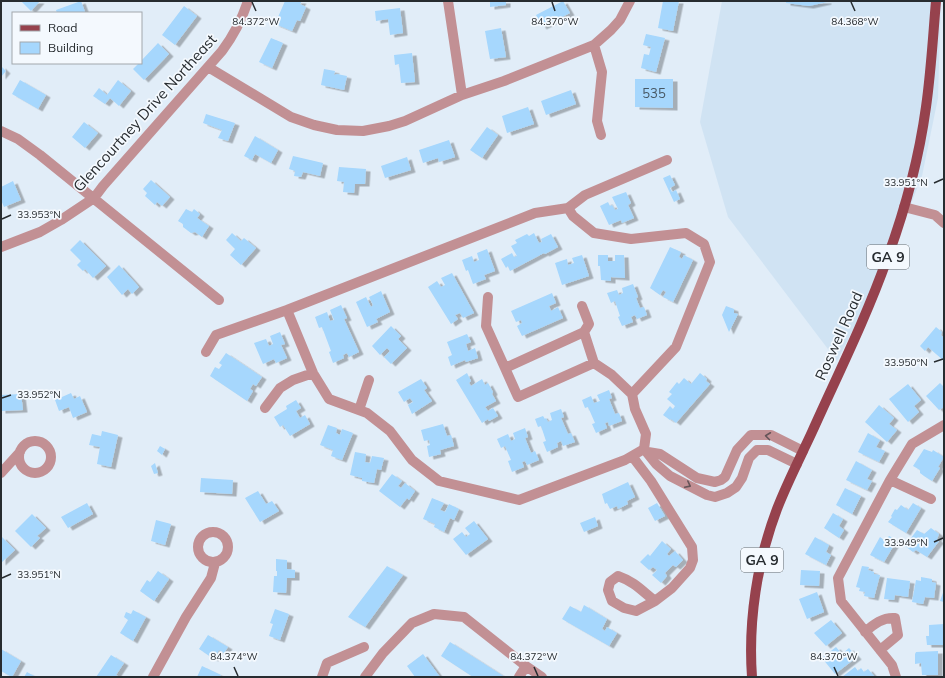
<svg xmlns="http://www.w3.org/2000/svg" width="945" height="678" font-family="Mulish,sans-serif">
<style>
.built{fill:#d0e3f3}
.building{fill:#a6d7fd;filter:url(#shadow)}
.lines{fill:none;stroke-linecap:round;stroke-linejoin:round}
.minor{stroke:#c29094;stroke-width:10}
.major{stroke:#96424d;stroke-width:10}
.oneway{stroke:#655458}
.ticks{fill:none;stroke:#272c30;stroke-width:1.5}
.labels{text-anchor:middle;stroke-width:3.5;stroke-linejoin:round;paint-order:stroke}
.number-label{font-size:13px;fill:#475763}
.shield{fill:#f4f9fe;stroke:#646a6e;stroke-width:1}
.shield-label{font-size:14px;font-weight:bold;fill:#272c30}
.street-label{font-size:15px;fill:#272c30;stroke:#f4f9fe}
.ticks-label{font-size:10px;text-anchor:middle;fill:#272c30;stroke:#f4f9fe;stroke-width:3.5;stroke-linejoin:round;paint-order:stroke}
</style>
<defs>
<filter id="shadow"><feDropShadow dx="4.5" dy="2.5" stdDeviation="0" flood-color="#0004"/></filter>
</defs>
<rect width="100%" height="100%" fill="#e1edf8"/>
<path class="built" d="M722,1h219l-3,97 -16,78 -34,86 -51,99 -109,-144 -28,-95z"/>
<path class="building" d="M21,1h19l-9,10z
M81,1l4,11 -28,1 -1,-3z
M285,1h17l-2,3 6,3 -6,14 -3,-1 -5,11 -17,-7z
M490,1h16v4l-16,2z
M563,1l7,12 -28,14 -6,-12z
M663,1h16l-6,30 -15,-3z
M786,1h41v1l-18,4 -23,-3z
M184,6l13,10 -22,29 -13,-10z
M400,8l3,25 -13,2 -2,-16 -12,2 -1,-10z
M501,28l5,29 -16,2 -5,-28z
M646,34l19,4 -9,34 -15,-4 3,-14 5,1 2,-8 -8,-2z
M271,38l12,5 -11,25 -13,-6z
M158,43l11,11 -25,26 -11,-11 6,-6h2v-2z
M412,53l3,29 -14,1 -2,-19 -4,1 -1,-10z
M1,66l5,5 -5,6z
M324,69l11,2 -1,4 3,-1 10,2 -3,14 -23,-5z
M635,79h38v29l-38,-1z
M20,80l26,15 -8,14 -26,-15z
M118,80l13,11 -12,15 -9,-8 -5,6 -12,-8 6,-8 8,7z
M571,90l5,14 -30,11 -5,-14z
M528,107l6,17 -27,9 -5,-17z
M206,114l29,9 -7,18 -10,-3 4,-8 -19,-7z
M84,122l14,11 -13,15 -13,-11z
M487,127l11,8 -16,23 -12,-8z
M255,136l23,14 -7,13 -16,-9 -3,6 -8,-4z
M449,140l6,17 -16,5 -1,-4 -15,5 -4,-13z
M293,156l30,7 -3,13 -17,-4 -2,5 -7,-1 1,-5 -6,-2z
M407,157l4,13 -26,8 -4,-12z
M339,167l27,2 -1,15h-10l-1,9 -11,-1 1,-10 -7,-1z
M670,175l5,10 -5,3 2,4 4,-2 4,9 -6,3 -11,-24z
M151,180l19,17 -8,9 -5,-4 -2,3 -10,-9 2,-3 -4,-4z
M13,181l8,19 -17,7 -3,-7v-13z
M626,192l5,11 -3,2 6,13 -12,5 -1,-3 -12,5 -9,-19 8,-4 2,4 2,-1 3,5 3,-1 -6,-12z
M186,209l6,3 2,-3 6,5 -3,4 12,8 -7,11 -7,-5 -4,1 -8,-6v-3l-5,-3z
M232,233l9,8 3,-3 12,10 -15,17 -11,-10 5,-6 -9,-9z
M534,233l5,10 3,-1 -1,-3 10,-5 7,13 -13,7 -1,-1 -34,18 -2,-5 -2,2 -5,-9 11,-6 2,4 3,-1 -6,-10 6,-3 -2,-3 12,-6 2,2z
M80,240l26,26 -13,12 -8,-9 -2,2 -6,-6 4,-4 -11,-11z
M670,247l11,5 -2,5 3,2 2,-4 9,5 -20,42 -10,-5 3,-5 -3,-2 -3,5 -10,-7z
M487,249l8,22 -11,4 2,4 -13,5 -5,-14 -2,1 -4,-11 10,-4 2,6 5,-2 -2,-7z
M582,255l7,21 -27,9 -7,-22 12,-4 1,6 6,-2 -2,-5z
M598,255h10v6h7v-6h9l1,23 -14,-1v4l-10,-1 -1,-14h-2z
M119,265l20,22 -7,7 -4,-5 -6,6 -15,-18z
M452,273l22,40 -11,5 -3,-5 -5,2 3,4 -7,5 -23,-37 9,-6 4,6 4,-2 -4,-7z
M633,284l5,13 -2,1 4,10 4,-1 3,8 -10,4 -2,-4 -4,2 2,5 -11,4 -4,-9 2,-1 -5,-15 -4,2 -4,-10 10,-3 2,5 4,-2 -1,-5z
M381,291l9,21 -14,7 2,3 -11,5 -11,-25 10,-5 5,10 2,-2 -4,-8z
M552,293l4,10 -7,3 2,5 7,-4 5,11 -41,18 -5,-10 5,-3 -1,-3 -5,2 -5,-11z
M341,305l6,13 -3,1 15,33 -10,5 -2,-4 -4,2 1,3 -11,5 -4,-11 2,-1 -9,-24 -3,1 -4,-11 12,-5 3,9 4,-1 -4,-10z
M726,306l8,3v4l4,1 -9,18 -7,-17z
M391,326l10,10 -3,3 9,9 -16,16 -7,-7 6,-6 -3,-3 -7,7 -8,-9z
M936,327l6,5 -1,3 3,3v23l-16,-14 -3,4 -5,-5z
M280,332l5,12 -4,1 6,13 -11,5 -2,-4 -11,5 -9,-21 12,-4 3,7 4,-2 -3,-8z
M467,334l4,8 -5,2 2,7 7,-3 3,10 -12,4 -1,-2 -14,6 -3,-9 4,-2 -5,-13z
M226,353l36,24 -6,9 -3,-2 -3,5 3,2 -6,10 -37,-25 5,-9 4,2 3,-4 -3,-2z
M467,373l4,8 -2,2 2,3 11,-7 3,6 3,-2 5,9 -1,2 4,7 -11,6 3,4 5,-3 5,8 -9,5 -1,-2 -6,4 -26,-43z
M700,373l7,6 -1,2 4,3 -34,39 -5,-4 -1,1 -7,-5 7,-9 3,3 2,-3 -8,-7 5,-5 -3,-2 8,-10 2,2 5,-6 7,6z
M421,379l6,9 -3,2 8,11 -20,13 -4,-9 5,-3 -3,-4 -6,4 -6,-10z
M940,383l4,4v20l-5,3 -13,-14z
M908,384l13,16 -7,6 5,6 -11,10 -19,-23z
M609,390l3,8 -3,1 6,15 4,-1 3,8 -13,5 -1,-4 -3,1 2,5 -11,5 -4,-9 3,-1 -7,-16 -3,1 -3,-8 9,-4 3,7 6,-2 -3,-6z
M71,393l3,6 6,-3 7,16 -14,6 -4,-11 -10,4 -4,-11z
M21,394l2,16 -22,1v-16z
M296,400l5,8 -5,3 4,7 5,-3 5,9 -20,12 -7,-11 -3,2 -6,-10 13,-8 -1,-3z
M879,405l15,13 -5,6 8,6 -10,12 -22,-20z
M561,409l3,8 -3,1 7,16 3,-1 4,9 -12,4 -2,-5 -4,2 1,4 -11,5 -4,-10 3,-1 -5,-15 -3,1 -3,-8 8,-3 2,3 1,-1 2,4 4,-2 -2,-7z
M443,424l4,12 4,-1 3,11 -14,4 1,4 -12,3 -2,-11 3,-1 -1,-5 -5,1 -3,-11z
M328,425l9,3 -1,5 4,2 2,-6 11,4 -11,27 -11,-4 2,-6 -13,-5z
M525,428l3,9 -3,1 6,15 4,-2 4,9 -12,5 -2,-4 -3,1 2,5 -12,5 -4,-11 3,-1 -6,-14 -4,2 -4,-9 11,-5 3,7 4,-2 -2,-6z
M102,431l16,4 -7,32 -14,-3 3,-17 -11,-2 3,-11 9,2z
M868,433l12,7 -4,7 9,4 -6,11 -21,-10z
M160,446l5,3 -3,6 -5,-4z
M924,449l8,3 1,-2 11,7 -6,10 2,1 -8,13 -8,-5 -4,-3v-3l-7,-4z
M355,452l11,2 -1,8 5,1 2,-7 12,2 -3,12 -4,-1 -3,14 -12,-2v-3l-12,-3z
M856,461l16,9 -5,9 5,2 -5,9 -21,-10z
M155,463l3,10 -4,1 -3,-8z
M392,474l10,7 -4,5 3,2 4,-5 10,8 -6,9 -2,-2 -7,9 -21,-16z
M201,478l32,2 -1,14 -32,-2z
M628,482l7,15 -8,4 1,3 -10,5 -1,-3 -7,3 -3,-6 -2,1 -3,-10z
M845,488l16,8 -9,18 -16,-9z
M258,491l8,13 6,-3 7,10 -19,11 -15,-24z
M432,498l12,5 -4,7 5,2 4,-8 10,5 -5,11 -4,-2 -6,14 -10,-5 1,-3 -12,-5z
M87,503l6,11 -25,14 -7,-11z
M657,503l8,13 -10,5 -7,-13z
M913,503l8,5 -15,25 -18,-11 4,-5 -1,-1 4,-7 2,1 4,-5 7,5z
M833,513l10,6 -4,7 5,4 -5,8 -15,-10z
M32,514l14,14 -9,8 3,2 -9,9 -16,-16z
M595,517l3,9 -14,6 -4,-9z
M156,520l15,4 -6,21 -14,-4z
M474,521l14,18 -22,16 -13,-16 9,-7 4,5 4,-3 -5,-6z
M931,528l8,6 -2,5 2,2 -12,16 -11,-7 -3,2 -8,-6 12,-16 7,4z
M889,536l8,4 -13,22 -14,-7 10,-18 5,4z
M2,537l13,13 -14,13v-25z
M815,537l14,8 -3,7 5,3 -5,10 -21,-11z
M662,541l9,8 -4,5 2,2 6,-5 8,9 -7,7 -3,-2 -8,8 2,3 -6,7 -9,-8 5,-5 -4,-3 -4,3 -9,-8 8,-8 2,2z
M276,559l11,1v9l8,1v8h-8l-1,15 -13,-1 1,-16h3v-5h-1z
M387,566l16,9 -38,52 -17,-10z
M862,566l7,1 -1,3 6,2v2l6,1 -6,23 -10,-2 1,-4 -6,-1 1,-3 -4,-1z
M801,570l19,1 -1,15 -19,-1z
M158,571l11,8 -15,22 -14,-10 7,-11 3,2z
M921,577l11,2v3l4,1 -2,15 -9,-1 -2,7 -11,-2 4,-22 5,1z
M887,578l23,3 -2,16 -13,-2 -1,5 -10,-1z
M944,590v12l-4,-1z
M817,592l7,20 -17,7 -8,-20z
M584,605l23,14 -5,10 3,2 2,-4 10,6 -8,13 -47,-27 8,-13 11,6z
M275,609l14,5 -9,26 -11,-4 4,-12 -3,-1z
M133,610l13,7 -13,24 -13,-8 8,-13 -4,-3 2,-5 5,2z
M831,620l11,13 -16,13 -12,-13z
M944,624v21h-17l-1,-9h3v-11z
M208,635l20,12 -4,6 -5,-3 -5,9 -15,-10z
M450,642l55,35h-32l-32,-21z
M836,647l6,7 7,-6 8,9 -22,17 -13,-16z
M1,649l20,12 -9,16 -11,-6z
M938,651v24h-16l-1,-12 -6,1v-10l1,-2z
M423,654l17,23h-25l-8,-11z
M111,655l13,8 -8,12 3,2h-23z
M202,666l19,9 -1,2h-23z
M855,667l3,4 3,-3 3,4 4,-3 7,8h-33z
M27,672l9,5h-12z"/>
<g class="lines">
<path class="minor" d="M448,1l14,94
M594,45l8,27 -5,49 4,14
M208,67l83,50 23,8 23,5 26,1 26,-5 16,-5 57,-26 42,-14 90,-36 17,-15 9,-10 10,-19
M1,131l17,8 22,16 179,145
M904,207l31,8 9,8
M568,208l5,8 21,17 37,6 55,-6 18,11 6,18 -34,85 -44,47 3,15 11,25 -2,15
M1,247l39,-15 21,-12 33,-22 9,-12 119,-135c12,-16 20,-32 26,-50
M488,297l-2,29 19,42 79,-36
M582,306l7,18 -5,8 10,31 18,12 20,19
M287,310l26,63 16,26 38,14 23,18 22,29 27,21 80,19 106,-40 19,-11
M206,352l10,-17 71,-25 248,-97 33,-5 17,-13 82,-35
M505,368l13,29 76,-34
M265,408l15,-20 13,-8 20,-7
M359,410l10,-30
M19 457a16 16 0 1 1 32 0a16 16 0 1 1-32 0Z
M644,449l12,15 14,12 37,19 8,2 12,-4 9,-6 6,-9 7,-20 8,-8h11l29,14
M648,452l12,2 37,24 18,4 6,-2 4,-3 12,-27 14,-15h20l32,16
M632,456l19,25 41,66 1,13 -3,8 -18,20 -17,13 -19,10 -12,-3 -12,-7 -4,-11 2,-8 8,-6c17,6 24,15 37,25
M1,473l19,-21
M890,480l41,19
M198 547a15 15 0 1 1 30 0a15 15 0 1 1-30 0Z
M865,632c9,-8 18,-15 30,-14l3,17 -18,15
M153,677l33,-60 25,-39 4,-15
M322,677l5,-14 37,-16
M365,677l18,-24 29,-30 22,-9 30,3 62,49 16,11
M519,677l7,-11
M896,677l-4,-12 -51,-64 -3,-23 52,-98 22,-36 32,-19"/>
<path class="major" d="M752,677c-4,-56 5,-115 25,-168 10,-26 23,-51 35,-77 26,-58 54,-114 75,-173 18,-49 32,-101 39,-152 5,-35 7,-71 10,-106"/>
</g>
<defs><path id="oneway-chevron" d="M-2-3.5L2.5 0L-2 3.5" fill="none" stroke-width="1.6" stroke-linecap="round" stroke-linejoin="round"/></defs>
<g class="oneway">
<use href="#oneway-chevron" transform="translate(768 436) rotate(-173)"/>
<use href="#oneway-chevron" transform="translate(688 485) rotate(27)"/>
</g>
<path class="ticks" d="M252,2l4,9M552,2l3,9M851,2l4,9M934,183l9,-4M2,219l9,-4M934,362l9,-3M2,398l9,-3M934,542l9,-4M2,578l9,-4M234,667l4,9M534,667l4,9M834,667l4,9"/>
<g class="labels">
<g class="number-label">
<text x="654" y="98">535</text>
</g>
<g class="shield">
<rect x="867" y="245" width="42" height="24" rx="3"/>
<rect x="741" y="548" width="42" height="24" rx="3"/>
</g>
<g class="shield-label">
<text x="888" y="262">GA 9</text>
<text x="762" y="565">GA 9</text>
</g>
<g class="street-label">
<text transform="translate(145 113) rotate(-48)" y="5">Glencourtney Drive Northeast</text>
<text transform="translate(839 336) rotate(-66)" y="5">Roswell Road</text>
</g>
</g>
<g class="ticks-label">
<text x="256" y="25">84.372°W</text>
<text x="855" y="25">84.368°W</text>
<text x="555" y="25">84.370°W</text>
<text x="906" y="186">33.951°N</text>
<text x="39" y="218">33.953°N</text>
<text x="906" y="366">33.950°N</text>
<text x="39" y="398">33.952°N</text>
<text x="906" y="546">33.949°N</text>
<text x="39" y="578">33.951°N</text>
<text x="234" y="660">84.374°W</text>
<text x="534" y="660">84.372°W</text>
<text x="834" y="660">84.370°W</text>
</g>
<rect width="945" height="678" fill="none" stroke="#272c30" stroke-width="4"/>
<rect x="12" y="12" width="130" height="52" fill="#f4f9fe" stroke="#a2a7ac"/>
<rect x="20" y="25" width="20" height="6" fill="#96424d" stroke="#a2a7ac"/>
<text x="48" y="32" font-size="12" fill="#272c30">Road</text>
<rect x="20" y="42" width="20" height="12" fill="#a6d7fd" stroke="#a2a7ac"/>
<text x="48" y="52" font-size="12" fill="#272c30">Building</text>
</svg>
